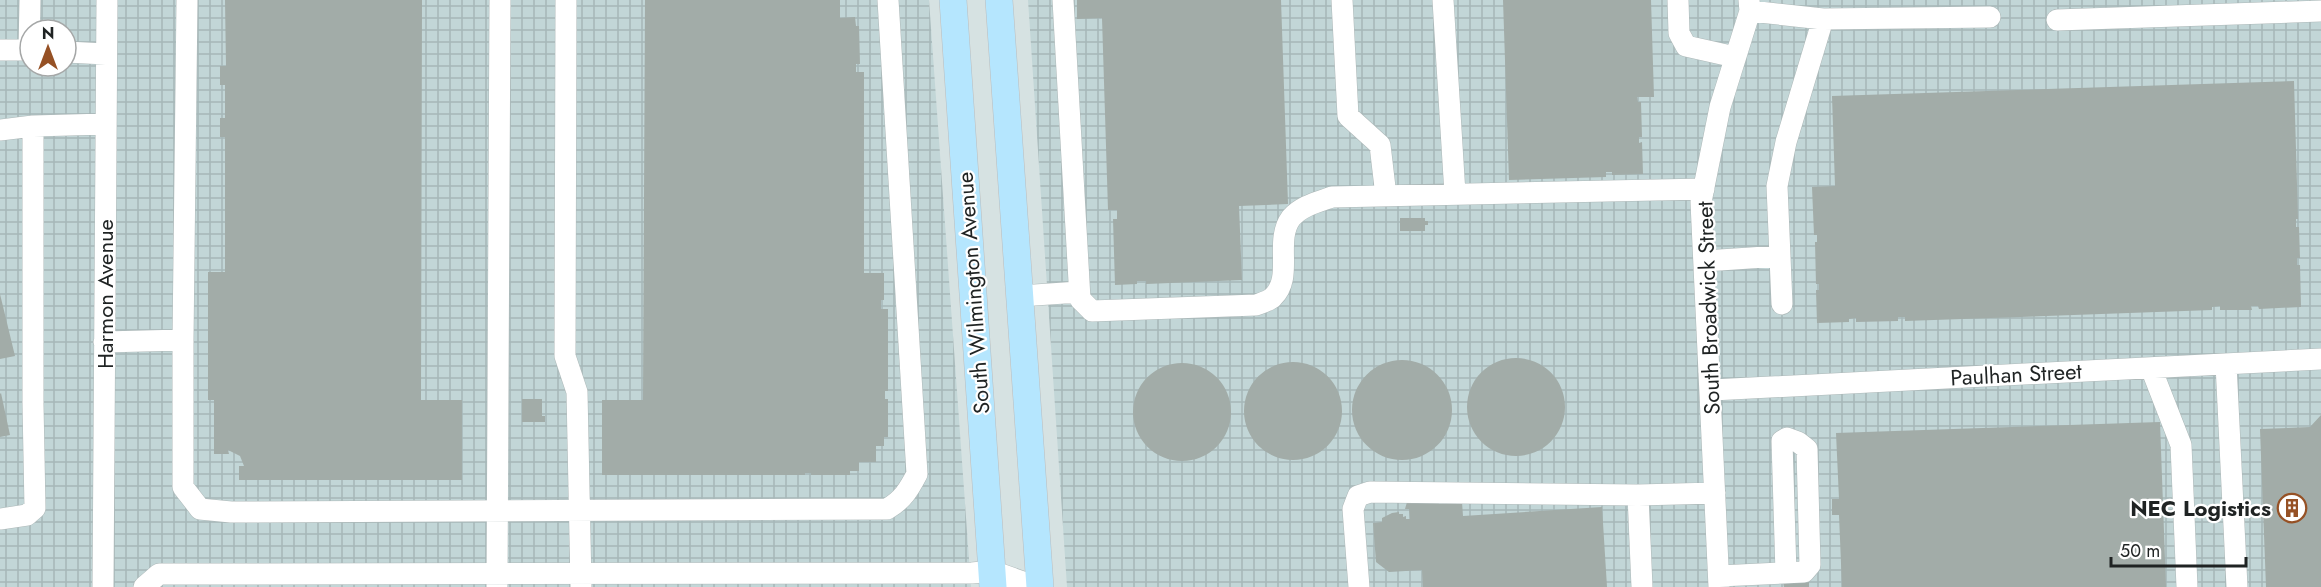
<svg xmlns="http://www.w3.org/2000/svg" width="2321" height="587" font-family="Jost,sans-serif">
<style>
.industrial{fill:url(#industrial-grid);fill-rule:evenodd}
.building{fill:#a2aca8}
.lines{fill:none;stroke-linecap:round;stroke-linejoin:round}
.minor-casing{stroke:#aeb9b9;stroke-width:22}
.major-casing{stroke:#bcbdbd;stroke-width:28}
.minor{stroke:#fff;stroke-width:21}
.major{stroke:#b5e6fe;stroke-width:27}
.labels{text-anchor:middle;stroke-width:4.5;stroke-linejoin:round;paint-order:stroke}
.street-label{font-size:22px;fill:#1f2323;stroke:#fff}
.poi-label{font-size:22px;font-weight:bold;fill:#1f2323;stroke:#fff;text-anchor:end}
</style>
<defs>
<pattern id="industrial-grid" width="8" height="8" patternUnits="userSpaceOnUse" patternTransform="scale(1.5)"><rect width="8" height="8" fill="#c2d6d7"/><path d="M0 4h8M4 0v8" fill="none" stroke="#a6b7b8"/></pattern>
</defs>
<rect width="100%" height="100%" fill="#d6e2e2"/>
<path class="industrial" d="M0,0h929l42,587h-971zM30,30h36v36h-36z
M1028,0h1293v587h-1254z"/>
<path class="building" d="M225,0h197l-1,400h41v80h-223v-14h5l-4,-10 -12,-6 1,4h-15v-54h-6v-128h17v-135h-5v-19h5v-33h-5v-19h6z
M645,0h195v18l15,-1 1,9h3l1,38h-4v8h8v201h20v27h-3v9h7v82h-3v8h3v38h-4v9h-8v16h-17v9h-9v4h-39v-2h-6v2h-203v-75h41z
M1077,0h204l7,204 -49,2 3,74 -96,4v-3h-9v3l-22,1 -2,-66h4v-9h-9l-6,-192 -25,1z
M1503,0h148l3,97h-17l1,5h3l1,35h-3v6l3,-1 1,32 -31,1v-3h-6v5l-97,3z
M2294,81l4,138h-2v8h3l1,31h-3v7h3l1,42 -42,2 -1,-3h-7l1,4h-32v-4l-8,1v3l-307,11v-4h-7v4l-42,1v-4l-7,1v3l-32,1 -1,-33h3v-6h-3l-1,-42h2v-7h-3l-2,-48 23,-1 -3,-90z
M1400,218h25v3h3v4h-3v6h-25z
M0,294l15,62 -15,3z
M1467 407a49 49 0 1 1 98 0a49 49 0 1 1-98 0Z
M1352 410a50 50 0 1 1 100 0a50 50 0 1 1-100 0Z
M1244 411a49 49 0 1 1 98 0a49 49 0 1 1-98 0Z
M1133 412a49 49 0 1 1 98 0a49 49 0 1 1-98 0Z
M1,393l9,42 -10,2v-43z
M522,399h20v17h3v6h-23z
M2321,415v172h-55l-6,-158 50,-2z
M2160,422l6,165h-324l-3,-72h-7v-16h7l-3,-66z
M1438,500l1,4 23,-2 1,14 139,-9 5,80h-184l-1,-17 -33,2 -13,-10 -3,-39 9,-1v-4l10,-5 7,-1v2h4v3l3,-1v3h4l-1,-10h-4l2,-7z
M1783,582h26v5h-25z"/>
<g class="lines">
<g class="minor-casing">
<path id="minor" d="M566,0l-1,356 12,36 4,194
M1063,0l17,299 12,12 164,-6c5,-2 13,-4 17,-8 21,-20 1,-56 18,-79 10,-12 27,-16 41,-21l372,-8
M1342,0l6,116 32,29 6,51
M1443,0l12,194
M1678,0l1,33 7,13 49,11
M1750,11l73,8 -37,123 -9,44 5,118
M1823,19l167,-2
M2057,20l264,-9
M0,50h30
M29,50l1,-50
M66,52l40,2
M0,130l33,-4
M1705,261l75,-5
M1020,296l59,-4
M183,340l4,-340
M104,342l79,-2v147l17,22 31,3 656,-3c16,-9 22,-20 30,-35l-29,-474
M2226,364l11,223
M2151,368l30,77 6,142
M1712,390l609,-31
M1638,495l77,-2
M0,519l27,-4 8,-7 -2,-104v-278l73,-2
M1719,576l85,-4 6,-7 -3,-116 -9,-7 -11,-4 -5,3 4,132
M497,586l3,-586
M103,587l4,-587
M144,587l15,-13 813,-1 20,-2 45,16
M1359,587l-6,-78 5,-13 12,-4 268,3 4,92
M1719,587l-18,-385 19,-95 30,-96 -1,-11"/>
</g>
<g class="major-casing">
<path id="major" d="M953,0l40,587
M999,0l41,587"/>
</g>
<use href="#minor" class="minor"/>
<use href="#major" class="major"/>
</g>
<defs>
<g id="building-ring" transform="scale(1.5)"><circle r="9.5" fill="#fff" stroke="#965125" stroke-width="1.5"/><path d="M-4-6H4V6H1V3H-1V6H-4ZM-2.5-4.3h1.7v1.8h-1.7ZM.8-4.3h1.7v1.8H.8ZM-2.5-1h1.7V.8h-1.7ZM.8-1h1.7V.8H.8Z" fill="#965125"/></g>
</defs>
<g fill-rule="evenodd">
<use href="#building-ring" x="2292" y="508"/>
</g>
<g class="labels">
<g class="street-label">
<text transform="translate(973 293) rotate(-94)" y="8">South Wilmington Avenue</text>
<text transform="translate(105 294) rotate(-90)" y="8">Harmon Avenue</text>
<text transform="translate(1708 308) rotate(-92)" y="8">South Broadwick Street</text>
<text transform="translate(2016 374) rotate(-3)" y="8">Paulhan Street</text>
</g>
<g class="poi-label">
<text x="2271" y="516">NEC Logistics</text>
</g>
</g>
<g transform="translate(48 48)"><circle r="28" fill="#ffffff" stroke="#a5a7a7" stroke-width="1.5"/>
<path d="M0-4.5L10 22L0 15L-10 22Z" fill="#965125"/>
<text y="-9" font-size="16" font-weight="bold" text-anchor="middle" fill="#1f2323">N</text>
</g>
<path d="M2111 557v9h135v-9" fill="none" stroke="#1f2323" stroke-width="3"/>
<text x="2120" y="557" font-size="18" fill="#1f2323" stroke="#ffffff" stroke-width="4.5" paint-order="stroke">50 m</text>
</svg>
